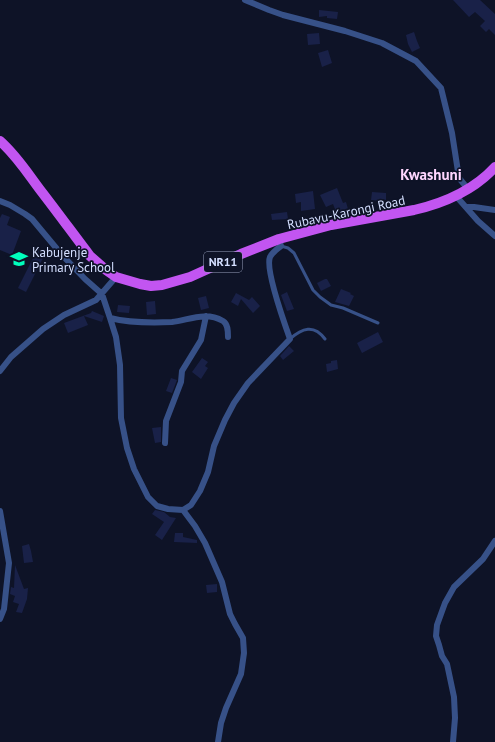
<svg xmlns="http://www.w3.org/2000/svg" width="495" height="742" font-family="'PT Sans',sans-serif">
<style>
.building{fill:#192148}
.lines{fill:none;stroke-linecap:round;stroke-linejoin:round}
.service{stroke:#375188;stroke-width:3}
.minor{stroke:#375188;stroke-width:6}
.trunk{stroke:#c255f1;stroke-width:10}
.labels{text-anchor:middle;stroke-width:3.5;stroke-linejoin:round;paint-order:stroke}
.shield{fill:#0e1327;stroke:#99a2be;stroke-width:1}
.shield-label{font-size:12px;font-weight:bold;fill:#d4dfff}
.street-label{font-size:13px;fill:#d4dfff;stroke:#0e1327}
.poi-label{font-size:13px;fill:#d4dfff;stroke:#0e1327;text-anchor:start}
.quarter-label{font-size:15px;font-weight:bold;fill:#ffd6ff;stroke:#0e1327}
</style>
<rect width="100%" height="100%" fill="#0e1327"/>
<path class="building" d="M453,0h27l15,14v21l-6,-6 -3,3 -6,-6 5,-5 -10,-9 -6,5z
M319,10l19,2 -1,7 -10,-1v-2l-8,1z
M414,32l3,9 3,7 -8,4 -4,-8 -2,-9z
M319,33l1,11 -12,1 -1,-11z
M328,50l4,13 -10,4 -4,-14z
M337,188l6,15 3,-1 2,7 -12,3 -3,-8 -7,3 -6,-12z
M313,191l2,18 -14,2v-9l-5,1 -1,-9z
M372,192l14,1v7l-4,-1v2l-11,-1z
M287,212l1,7 -16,1 -1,-6z
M2,214l8,3 -3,8 14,6 -9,24 -12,-5v-32z
M38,248l8,4 -20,40 -8,-4z
M325,279h2l4,7 -10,5 -4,-8z
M341,289l10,4 -1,1 4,2 -5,10 -14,-4z
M287,292l7,17 -7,2 -6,-16z
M236,293l13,7 3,-3 8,9 -7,7 -12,-14 -3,7 -7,-4z
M206,296l3,12 -8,2 -3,-12z
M155,301l1,13 -9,1 -1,-13z
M118,305l12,1 -1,7 -12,-1z
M92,311l12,5 -2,6 -18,-6 4,9 -20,8 -4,-10 27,-10z
M378,332l5,10 -21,11 -5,-10z
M289,346l5,5 -11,9 -3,-4z
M202,358l6,4 -3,4 3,2 -7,11 -9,-7z
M337,360l1,9 -11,3 -1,-8 5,-1v-2z
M171,378l6,2 -5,13 -6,-2z
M161,427v15l-6,1 -3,-15z
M155,510l9,2 6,5 6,1 -14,22 -7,-5 9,-13 -12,-8z
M175,533h8v4l14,3v3l-23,-1z
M29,544l2,7 2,11 -9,1 -2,-17z
M15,565l9,24 4,-1 -1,11 -5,14 -6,-1 3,-8 -6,-2 2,-6 -5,-2 1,-7 3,1z
M217,584v8l-10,1 -1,-8z"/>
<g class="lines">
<path class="service" d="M281,246l7,2 6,5 19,37 7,7 11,8 12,3 35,15
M290,339c12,-11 24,-15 35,0"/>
<path class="minor" d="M245,0l24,10 14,5 62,16 37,12 34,18 25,27 11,45 7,45 9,11
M456,196l22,25 17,15
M0,201l10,4 15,9 7,5 30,36 23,24 17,15 8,24 6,19 4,28 1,53 6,30 7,21 14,28 9,9 11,3 15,1 12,16 10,17 17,39 8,32 5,10 8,14 1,15 -3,21 -15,34 -5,15 -3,19
M467,207h7l21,3
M110,318c20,5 41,5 62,4 17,-2 33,-11 51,-1 5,3 5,10 5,16
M0,371l11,-14 32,-28 21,-14 32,-15 20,-23
M165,443l1,-22 15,-39 1,-11 19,-31 5,-24
M183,510l8,-5 9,-14 8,-19 6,-26 11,-26 9,-17 14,-20 42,-44c-5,-14 -25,-70 -20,-82 2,-4 7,-8 11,-11l-2,-7
M0,511l9,52 -5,46 -4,10
M453,742l2,-24 -1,-21 -7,-33 -5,-8 -3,-11 -3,-9 1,-11 8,-22 9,-16 29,-28 12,-18"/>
<path class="trunk" d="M0,141c17,15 28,33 41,50 17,22 33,44 49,65l16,14 10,7 24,7 11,2 11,-1 28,-8 51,-23 38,-15 52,-14 83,-15c30,-7 60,-20 81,-43"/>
</g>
<defs>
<g id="school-bare" transform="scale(1.38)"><path d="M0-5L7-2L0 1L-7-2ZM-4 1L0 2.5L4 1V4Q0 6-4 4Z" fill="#00ffbc" stroke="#0e1327" stroke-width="2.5" paint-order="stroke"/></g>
</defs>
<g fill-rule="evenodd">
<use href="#school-bare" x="19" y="259"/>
</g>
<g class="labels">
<rect class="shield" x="204" y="252" width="38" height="20" rx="3"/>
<g class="shield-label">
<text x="223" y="266">NR11</text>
</g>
<g class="street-label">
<text transform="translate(346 212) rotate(-12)" y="5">Rubavu-Karongi Road</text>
</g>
<g class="poi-label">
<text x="32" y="257">Kabujenje<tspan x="32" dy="15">Primary School</tspan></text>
</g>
<g class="quarter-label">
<text x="431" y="180">Kwashuni</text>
</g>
</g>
</svg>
